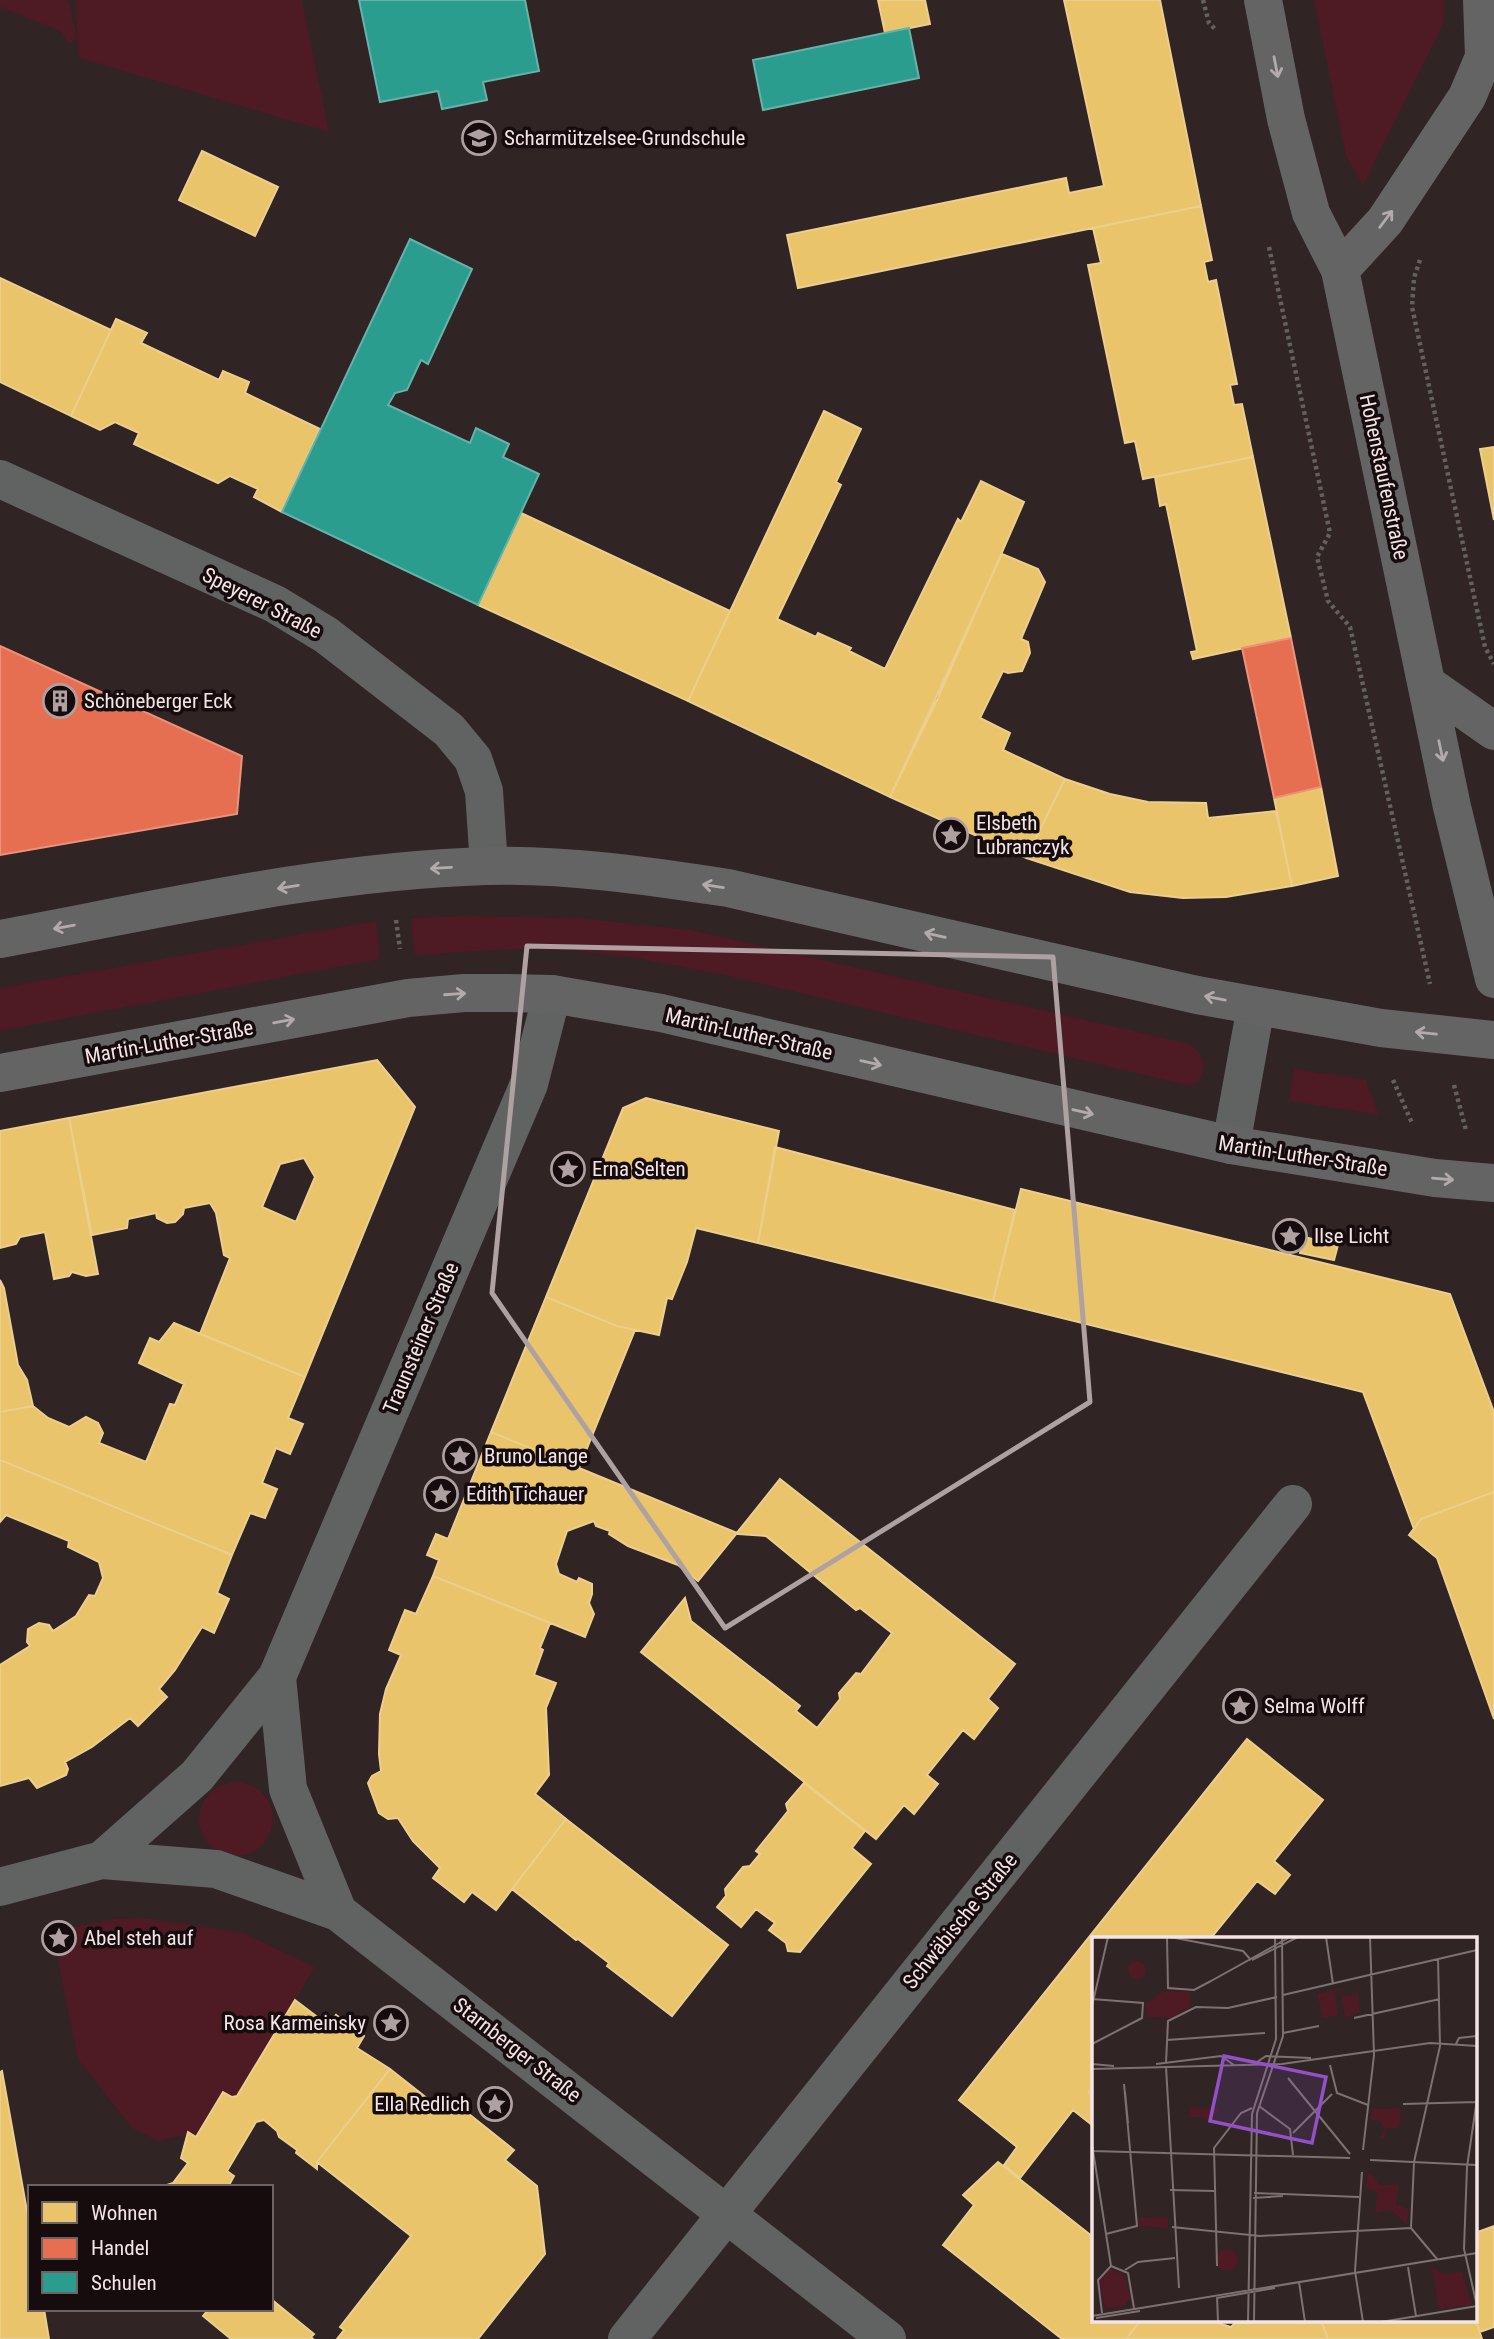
<svg xmlns="http://www.w3.org/2000/svg" width="1494" height="2339" font-family="'Roboto Condensed',sans-serif">
<style>
.green{fill:#4e1a23}
.homes{fill:#e9c46a;stroke:#ecce8f;stroke-width:2;fill-rule:evenodd}
.shops{fill:#e76f51;stroke:#eb927d;stroke-width:2}
.schools{fill:#2a9d8f;stroke:#67b2a9;stroke-width:2}
.lines{fill:none;stroke-linecap:round;stroke-linejoin:round}
.path{stroke:#636060;stroke-width:4.5;stroke-dasharray:3.5 3.5;stroke-linecap:butt}
.minor{stroke:#616363;stroke-width:38}
.major{stroke:#646464;stroke-width:38}
.oneway{stroke:#b3aaab}
.marked{fill:none;stroke:#afa1a2;stroke-width:5;stroke-linejoin:round}
.labels{text-anchor:middle;stroke-width:7;stroke-linejoin:round;paint-order:stroke}
.poi-label{font-size:21px;fill:#f4e4e5;stroke:#160c0d;text-anchor:start}
.street-label{font-size:21px;fill:#f4e4e5;stroke:#160c0d}
.inset-road{fill:none;stroke:#7e7172;stroke-width:2}
.view{fill:#9351c7;fill-opacity:0.15;stroke:#9351c7;stroke-width:3.5}
.inset-edge{fill:none;stroke:#f4e4e5;stroke-width:3.5}
</style>
<rect width="100%" height="100%" fill="#302425"/>
<path class="green" d="M0,0h68l9,38 -8,5 -9,-12 -60,-24z
M75,0h227l27,132 -250,-74z
M1314,0h131l-2,24 -80,161 -17,-29z
M466,916l111,2 114,12 495,113c21,7 26,41 0,42l-457,-109 -93,-18 -64,-8 -61,-1 -96,6 -4,-37z
M376,921l4,38 -380,72v-43z
M1294,1069l72,11 13,35 -90,-14z
M199 1819a37 37 0 1 1 74 0a37 37 0 1 1-74 0Z
M143,1918l101,15 71,34 -78,129 -5,1 -9,-5 -27,45 -8,-5 -2,3 -28,6 -26,-13 -54,-69 -26,-127 60,-13z"/>
<path class="homes" d="M878,0h47l5,24 -45,9z
M1064,0h96l41,206 -403,82 -11,-53 279,-57 3,15 35,-7z
M202,151l76,36 -23,49 -76,-36z
M1201,206l11,54 -8,2 4,20 8,-2 21,104 -7,1 4,20 8,-1 11,53 -110,22 -8,-38 -10,2 -37,-178 13,-2 -8,-35z
M0,278l111,52 -40,86 -71,-34z
M116,319l31,14 -6,10 78,37 4,-9 26,11 -4,11 75,36 -38,83 -28,-15 4,-8 -28,-13 -12,7 -84,-39 5,-11 -24,-11 -15,8 -29,-14z
M824,411l37,18 -25,53 5,3 -64,134 39,18 2,-4 33,15 -2,3 36,18 73,-150 3,3 20,-41 43,21 -86,196 -48,99 -202,-96z
M1494,447v73l-14,-71z
M1253,457l38,181 -98,21 -2,-7 6,-1 -31,-147 -6,2 -5,-29z
M521,513l209,98 -42,90 -210,-96z
M1002,554l36,15 7,13 -24,57 7,3 2,11 -8,18 -14,2 -5,-2 -23,47 30,15 -7,17 62,29 -39,79 -136,-61z
M1065,779l45,15 38,8 58,1 2,15 68,-7 16,75 -66,11 -43,1 -53,-6 -104,-34z
M1321,787l17,89 -46,10 -18,-88z
M377,1060l38,47 -110,270 -105,-43 30,-76 -6,-3 -8,-42 -6,-10 -26,5 -1,6 -8,8 -8,1 -10,-5 -1,-5 -28,6 -1,9 -35,7 -23,-117zM304,1158l11,19 -19,45 -34,-15 18,-43z
M646,1098l133,33 -21,112 -62,-15 -9,34 -15,37 -5,-1 -8,37 -42,-9 -71,-29 77,-189z
M69,1118l29,156 -12,2 -14,-4 -3,4 -15,3 -9,-47 -25,5 -4,7 -16,4v-117z
M775,1147l240,63 -22,91 -235,-58z
M1021,1189l429,105 44,118v80l-73,27 -7,10 -51,-137 -370,-91z
M1304,1237l34,8 -4,15 -34,-7z
M0,1280l4,8 14,77 9,15 6,26 -33,6z
M546,1297l71,29 18,4 -56,138 -88,-36z
M174,1323l131,54 -17,41 15,6 -13,30 -14,-6 -14,35 15,6 -12,29 -15,-5 -18,42 -232,-95v-48l33,-6 15,12 21,9 17,-10 12,6 5,10 -4,10 47,19 24,-58 5,1 9,-21 -45,-21 11,-25 9,4z
M491,1432l88,36 158,65 -39,48 -20,-16 -50,-19 -19,-12 1,-3 -14,-5 -2,-5 -27,10 -11,33 3,10 18,8 2,-4 13,6v10l-3,9 5,11 -9,23 -152,-61 6,-16 -12,-5 9,-21 12,5z
M0,1460l232,95 -15,38 12,6 -15,34 -12,-6 -27,43 -16,19 8,8 -29,29 -8,-8 -38,29 -27,15 3,7 -2,6 -29,13 -8,-10 -29,8v-121l30,-19 -3,-4 1,-13 11,-6 10,2 4,6 23,-15 13,-21 6,1 8,-18 -4,-16 -31,-15 1,-6 -63,-26 -6,7z
M780,1479l235,185 -27,35 10,9 -24,31 -11,-9 -36,45 11,9 -24,30 -10,-9 -28,34 -235,-187 44,-54 6,23 109,85 -4,5 21,17 23,-29 -1,-6 17,-20 5,1 31,-41 -32,-25 -4,2 -90,-74 -30,-2z
M1494,1492v227l-57,-161 -28,-23 12,-16z
M433,1576l117,47 -10,25 3,2 -9,25 22,8 -10,25 3,67 -14,19 31,25 -70,91 -24,-18 -8,10 -31,-24 7,-10 -27,-27 -15,-23 -10,1 -9,-6 -11,-30 4,-7 9,-5 -2,-17 1,-40 6,-25 15,-34 -12,-5 16,-40 11,4z
M1247,1739l76,61 -49,61 16,14 -15,19 -18,-13 -46,57h-118v149l-4,5 4,3v28l-1,2 -19,-15 -53,68 -16,-13 13,-18 -58,-47z
M804,1783l61,48 -13,17 19,16 -71,88 -12,-1 -2,-8 -17,-13 6,-7 -19,-14 -15,18 -24,-20 9,-11 -1,-7 18,-22 7,-1 10,-12 -4,-3 32,-40 -2,-7z
M566,1819l162,126 -56,71 -65,-50 2,-3 -31,-24 -2,1 -64,-51z
M295,2000l33,25 8,-10 28,21 -7,12 33,21 -73,93v7l-21,-16 1,-3 -18,-13 -2,-6 -13,-11 -8,2 -29,49 7,5 -6,11h-67l12,-4 15,-20 -7,-5 7,-26 8,5 27,-45 9,5 5,-1z
M390,2069l52,41 8,-11 64,51 -9,10 32,26 8,68 -67,85h-141l7,-9 -4,-3 71,-91 -94,-74z
M2,2071l28,157v81h14l5,30h-49v-267z
M998,2162l95,75v83h48l-15,19h-64l-119,-94 31,-40 -11,-10z
M1494,2226v101l-14,5 -5,-14v-85z
M271,2299l43,35 -3,3 2,2h-82l-28,-23 6,-7h62z
M1475,2318l7,21h-154l-7,-19h154z
M1141,2320h67l23,7 4,-4 86,-3 7,19h-202z"/>
<path class="shops" d="M1291,638l30,149 -47,11 -32,-150z
M0,646l242,110 -5,58 -237,41z"/>
<path class="schools" d="M359,0h166l14,71 -56,11 4,18 -45,9 -4,-18 -58,11z
M909,28l10,50 -156,32 -10,-50z
M410,239l62,30 -44,95 -7,-4 -14,30 -12,3 -7,12 82,38 6,-15 33,16 -6,13 36,17 -61,131 -196,-93z"/>
<g class="lines">
<path class="path" d="M1203,0l6,23 7,7
M1269,247l61,286 -13,24 11,44 22,26 80,357
M1420,260l-6,18 -2,29 73,340 9,17
M396,920l4,29
M1393,1080l19,43
M1454,1085l12,45"/>
<path class="minor" d="M0,479l275,125 51,31 123,95 24,29 11,32 5,75
M1231,1145l25,-139
M277,1677l11,112 50,123
M102,1860l114,9 122,43 549,427
M0,1887l102,-27 95,-84 80,-99 252,-593 23,-90
M627,2339l666,-835"/>
<path class="major" d="M1263,0l23,119 25,94 29,57 112,537 42,172
M1340,270l45,-49 82,-124 17,-40 -2,-57
M1427,684l67,47
M0,939c161,-30 323,-68 486,-73 81,-2 163,10 242,22l469,107 184,33 113,12
M0,1073l408,-75 56,-5h44l44,1 52,9 57,10 570,132 204,33 59,5"/>
</g>
<defs><path id="oneway-shaft" d="M-6 0H5M1.5-3L5.5 0L1.5 3" fill="none" stroke-width="1.6" stroke-linecap="round" stroke-linejoin="round" transform="scale(1.75)"/></defs>
<g class="oneway">
<use href="#oneway-shaft" transform="translate(1276 67) rotate(79)"/>
<use href="#oneway-shaft" transform="translate(1386 219) rotate(-53)"/>
<use href="#oneway-shaft" transform="translate(1441 751) rotate(78)"/>
<use href="#oneway-shaft" transform="translate(441 868) rotate(177)"/>
<use href="#oneway-shaft" transform="translate(713 886) rotate(-171)"/>
<use href="#oneway-shaft" transform="translate(288 887) rotate(171)"/>
<use href="#oneway-shaft" transform="translate(64 927) rotate(170)"/>
<use href="#oneway-shaft" transform="translate(935 935) rotate(-167)"/>
<use href="#oneway-shaft" transform="translate(455 994) rotate(-4)"/>
<use href="#oneway-shaft" transform="translate(1215 998) rotate(-169)"/>
<use href="#oneway-shaft" transform="translate(284 1021) rotate(-10)"/>
<use href="#oneway-shaft" transform="translate(1426 1033) rotate(-174)"/>
<use href="#oneway-shaft" transform="translate(871 1063) rotate(13)"/>
<use href="#oneway-shaft" transform="translate(1083 1112) rotate(13)"/>
<use href="#oneway-shaft" transform="translate(1443 1179) rotate(5)"/>
</g>
<path class="marked" d="M527,946l526,11 37,445 -365,226 -233,-335z"/>
<defs>
<g id="school-ring" transform="scale(1.75)"><circle r="9.5" fill="#160c0d" stroke="#afa1a2" stroke-width="1.5"/><path d="M0-5L7-2L0 1L-7-2ZM-4 1L0 2.5L4 1V4Q0 6-4 4Z" fill="#afa1a2"/></g>
<g id="building-ring" transform="scale(1.75)"><circle r="9.5" fill="#160c0d" stroke="#afa1a2" stroke-width="1.5"/><path d="M-4-6H4V6H1V3H-1V6H-4ZM-2.5-4.3h1.7v1.8h-1.7ZM.8-4.3h1.7v1.8H.8ZM-2.5-1h1.7V.8h-1.7ZM.8-1h1.7V.8H.8Z" fill="#afa1a2"/></g>
<g id="sight-ring" transform="scale(1.75)"><circle r="9.5" fill="#160c0d" stroke="#afa1a2" stroke-width="1.5"/><path d="M0-6L1.8-2.2L6-1.7L2.9 1.2L3.7 5.4L0 3.3L-3.7 5.4L-2.9 1.2L-6-1.7L-1.8-2.2Z" fill="#afa1a2"/></g>
</defs>
<g fill-rule="evenodd">
<use href="#school-ring" x="479" y="138"/>
<use href="#building-ring" x="60" y="701"/>
<use href="#sight-ring" x="951" y="835"/>
<use href="#sight-ring" x="568" y="1169"/>
<use href="#sight-ring" x="1290" y="1236"/>
<use href="#sight-ring" x="460" y="1456"/>
<use href="#sight-ring" x="441" y="1494"/>
<use href="#sight-ring" x="1240" y="1706"/>
<use href="#sight-ring" x="59" y="1938"/>
<use href="#sight-ring" x="391" y="2023"/>
<use href="#sight-ring" x="495" y="2104"/>
</g>
<g class="labels">
<g class="poi-label">
<text x="504" y="145">Scharmützelsee-Grundschule</text>
<text x="84" y="708">Schöneberger Eck</text>
<text x="976" y="830">Elsbeth<tspan x="976" dy="24">Lubranczyk</tspan></text>
<text x="592" y="1176">Erna Selten</text>
<text x="1314" y="1243">Ilse Licht</text>
<text x="484" y="1463">Bruno Lange</text>
<text x="466" y="1501">Edith Tichauer</text>
<text x="1264" y="1713">Selma Wolff</text>
<text x="84" y="1945">Abel steh auf</text>
<text x="366" y="2030" text-anchor="end">Rosa Karmeinsky</text>
<text x="470" y="2111" text-anchor="end">Ella Redlich</text>
</g>
<g class="street-label">
<text transform="translate(1384 477) rotate(78)" y="7">Hohenstaufenstraße</text>
<text transform="translate(262 603) rotate(27)" y="7">Speyerer Straße</text>
<text transform="translate(749 1034) rotate(13)" y="7">Martin-Luther-Straße</text>
<text transform="translate(169 1042) rotate(-10)" y="7">Martin-Luther-Straße</text>
<text transform="translate(1303 1156) rotate(9)" y="7">Martin-Luther-Straße</text>
<text transform="translate(421 1338) rotate(-67)" y="7">Traunsteiner Straße</text>
<text transform="translate(960 1921) rotate(-51)" y="7">Schwäbische Straße</text>
<text transform="translate(517 2050) rotate(38)" y="7">Starnberger Straße</text>
</g>
</g>
<g transform="translate(1092 1937)">
<rect width="385" height="385" fill="#302425"/>
<path d="M36 33a9 9 0 1 1 18 0a9 9 0 1 1-18 0ZM260,49l-18,6 5,23 -16,3 -6,-24zM265,51l3,24 -15,6 -4,-24 14,2zM72,54l27,1 -1,15 -19,11 -24,-1 -2,-13zM98,171h29l-10,15 -4,-5 -17,-1zM308,171l1,15 -6,6 -8,-1 -2,11 -5,-1 5,-10 -5,-7 -10,-1 2,-11zM277,235l11,13 19,-1 -3,20 13,5 -2,16 -16,-15 -16,3 2,-20 -12,-6zM76,280v11l-29,-2 -1,-8zM124 323a11 11 0 1 1 22 0a11 11 0 1 1-22 0ZM340,330l12,7 18,-2 10,33 -33,4zM18,332l15,6 5,24 -6,7 -19,3 -6,-29z" fill="#4e1a23"/>
<path class="inset-road" d="M75,0l1,51 26,2 17,-9M78,0l73,14 8,9M234,0l7,47M160,23l46,-23M110,49l88,-49M191,58l194,-45M0,62l51,4 -1,15 -50,26M0,69l16,-69M262,81l86,-19M191,96l36,-7M75,103l98,-7M364,107l3,-6 18,-2M74,126l2,-42 28,-14 32,1 49,-11M0,127l22,2M64,127l65,-8 13,9M162,127l12,-8 45,2M238,128l7,28 31,12M74,130l13,221M0,132l190,-5 148,-21 47,3M196,141l62,76M33,155l3,31M385,162l-10,68 -3,82 13,57M311,167l73,-2M167,169l31,23 3,26M201,196l39,-39M0,207l19,122M271,213l11,-95 -4,-118M0,214l258,7M278,223l107,5M270,235l-7,99 8,51M78,253l45,1M162,256l105,4M161,261l30,-2M80,290l88,9 151,-8M319,291l3,-66 26,-116 -2,-87M319,291l26,31M14,297l31,-8 -13,-142M125,329l-3,-118 27,-35 11,-5M316,330l8,49M33,333l13,-8 37,-4M207,345l6,40M125,358l1,27M125,361l58,-10M10,376l-4,-33 13,-14 17,7 6,35M0,379l385,-63M4,381l44,-7M156,385l4,-208 24,-75 -1,-102M162,385l3,-209 26,-77 -1,-99M289,385l96,-16"/>
<path class="view" d="M132,119l102,21 -14,66 -102,-22z"/>
<rect width="385" height="385" class="inset-edge"/>
</g>
<rect x="28" y="2185" width="245" height="126" fill="#160c0d" stroke="#6f6263" stroke-width="2"/>
<rect x="42" y="2202" width="35" height="21" fill="#e9c46a" stroke="#6f6263" stroke-width="2"/>
<text x="91" y="2220" font-size="21" fill="#f4e4e5">Wohnen</text>
<rect x="42" y="2238" width="35" height="21" fill="#e76f51" stroke="#6f6263" stroke-width="2"/>
<text x="91" y="2255" font-size="21" fill="#f4e4e5">Handel</text>
<rect x="42" y="2272" width="35" height="21" fill="#2a9d8f" stroke="#6f6263" stroke-width="2"/>
<text x="91" y="2290" font-size="21" fill="#f4e4e5">Schulen</text>
</svg>
